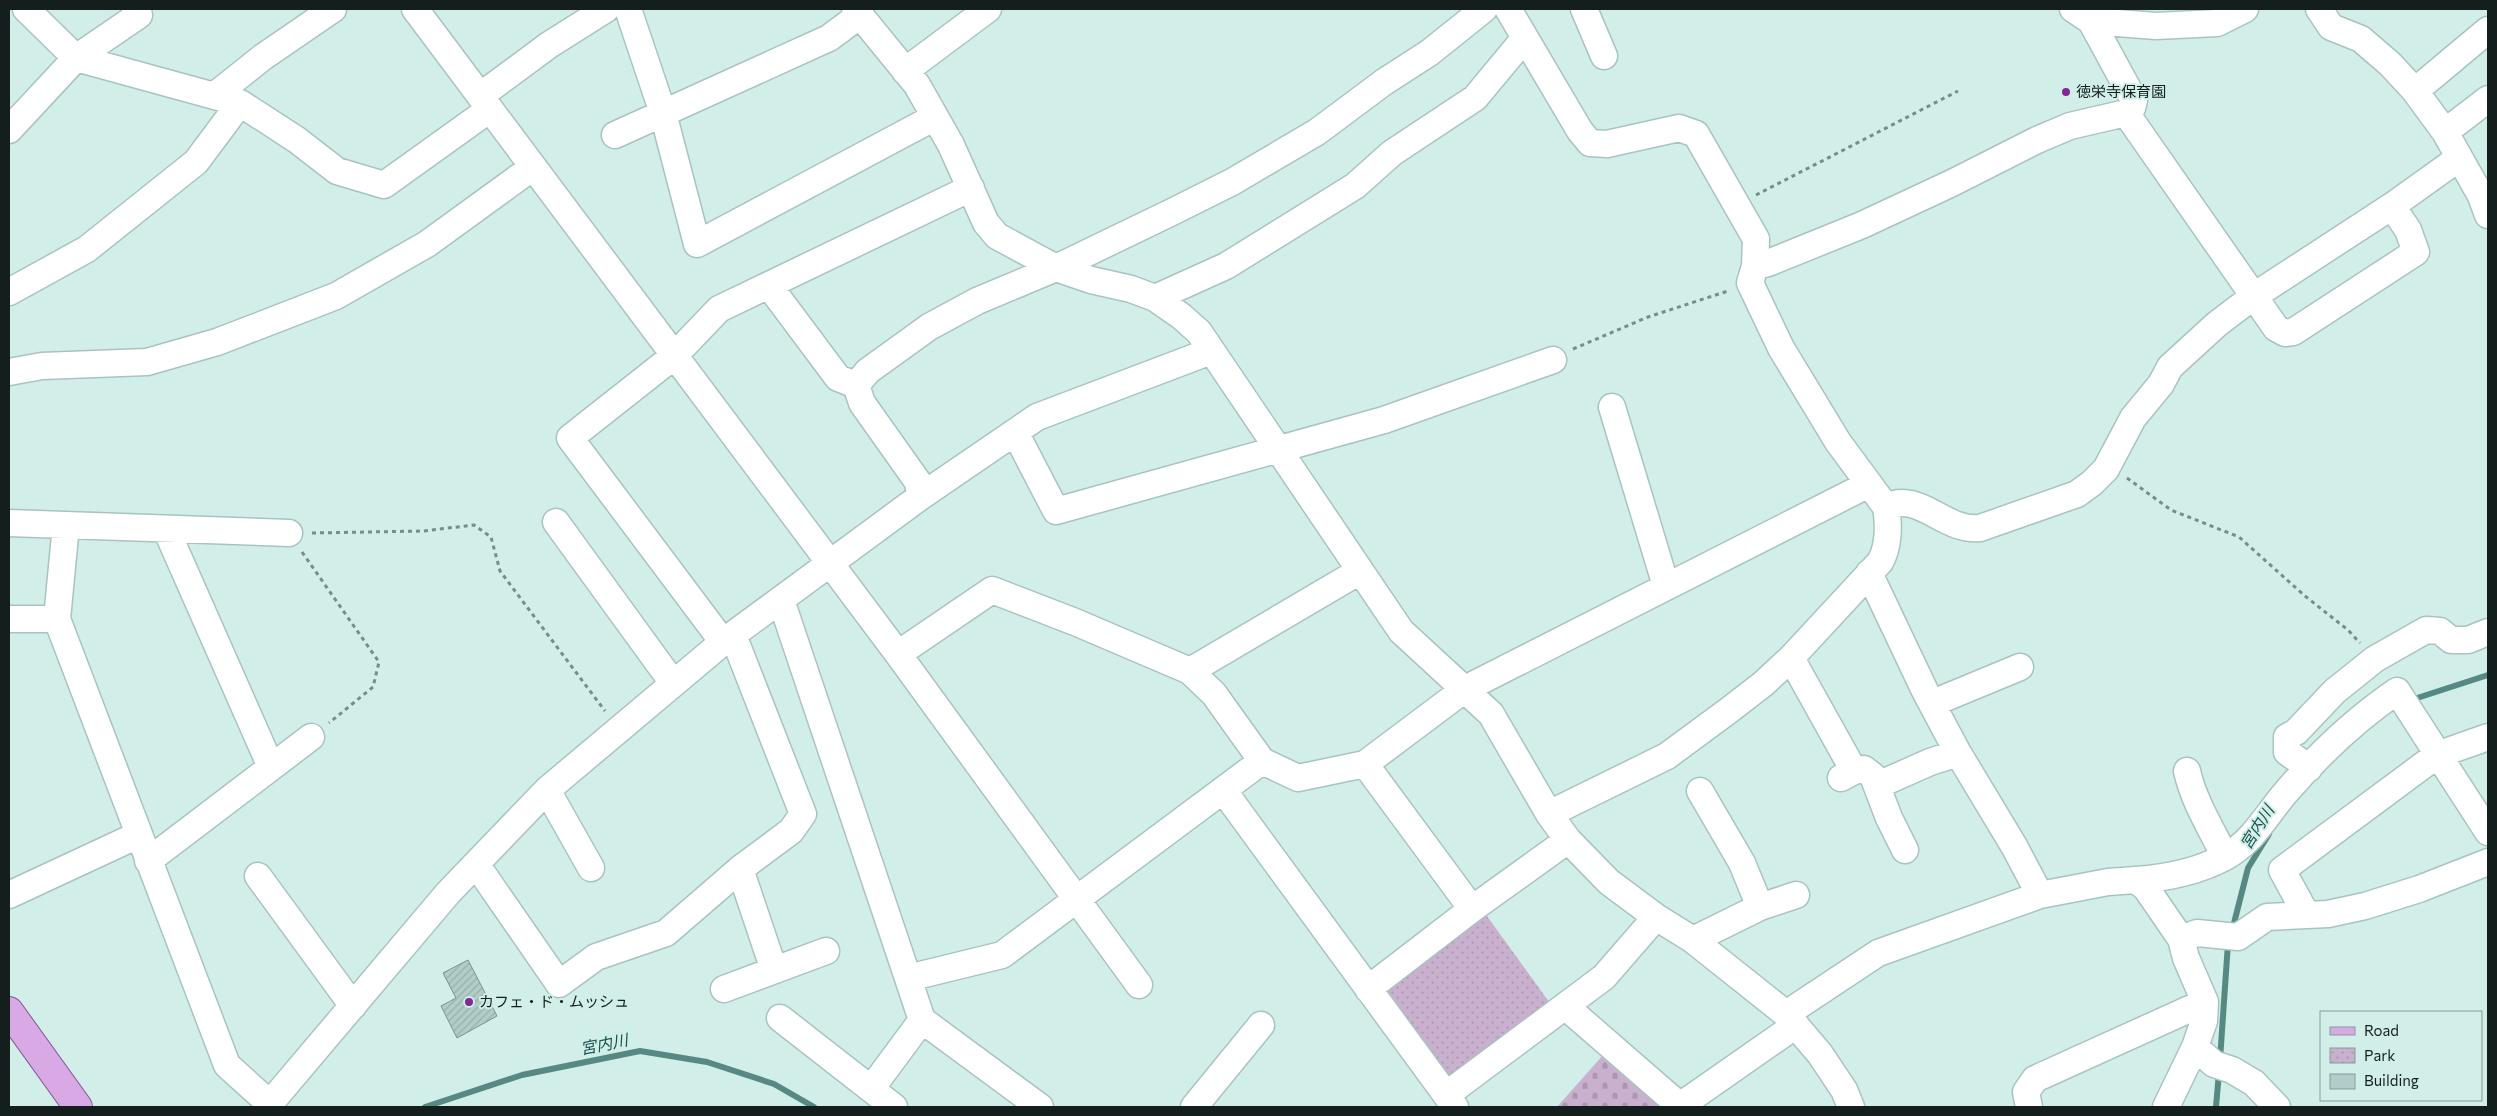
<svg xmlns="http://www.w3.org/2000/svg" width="2497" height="1116" font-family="Commissioner,'Noto Sans JP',sans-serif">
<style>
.cemetery{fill:url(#cemetery-stones)}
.park{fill:url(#park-dots)}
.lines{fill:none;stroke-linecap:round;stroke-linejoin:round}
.stream{stroke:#568982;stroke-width:6}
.building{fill:url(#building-hatch);stroke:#78928e}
.minor-casing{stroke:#a9c4c0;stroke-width:29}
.major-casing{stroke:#835393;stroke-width:30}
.path{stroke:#788c88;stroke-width:3;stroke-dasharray:4 4;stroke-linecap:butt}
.minor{stroke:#fff;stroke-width:26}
.major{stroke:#d9a9e5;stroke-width:28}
.poi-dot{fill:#802895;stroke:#d1eee9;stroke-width:2}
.labels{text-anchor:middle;stroke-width:4;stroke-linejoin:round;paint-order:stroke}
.poi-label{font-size:15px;fill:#141f1d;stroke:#d1eee9;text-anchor:start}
.water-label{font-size:16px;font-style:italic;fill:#17524c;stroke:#d1eee9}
</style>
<defs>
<pattern id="cemetery-stones" width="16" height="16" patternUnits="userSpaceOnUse" patternTransform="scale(1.25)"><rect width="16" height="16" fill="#c8b0ce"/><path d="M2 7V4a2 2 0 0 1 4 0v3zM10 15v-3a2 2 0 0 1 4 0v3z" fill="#ab97b0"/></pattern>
<pattern id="park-dots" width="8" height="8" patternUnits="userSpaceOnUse" patternTransform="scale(1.25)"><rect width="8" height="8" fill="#c8b0ce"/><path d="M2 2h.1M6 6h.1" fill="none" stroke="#ab97b0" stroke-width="1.8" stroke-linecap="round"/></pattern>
<pattern id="building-hatch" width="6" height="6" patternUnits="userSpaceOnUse" patternTransform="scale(1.25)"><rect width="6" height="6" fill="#b1cdc9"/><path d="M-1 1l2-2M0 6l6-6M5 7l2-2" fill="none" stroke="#97b0ac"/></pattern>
</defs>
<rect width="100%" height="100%" fill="#d1eee9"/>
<path class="cemetery" d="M1604,1054l59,53h-106z"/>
<path class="park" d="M1484,912l68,94 -97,70 -17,-2 -52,-72 1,-20z"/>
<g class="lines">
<path class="stream" d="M2411,700l77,-25
M2232,931l16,-63 21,-34
M2220,1060l8,-117
M425,1107l97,-32 118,-24 67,11 67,22 40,23
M2216,1107l3,-35"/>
</g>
<path class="building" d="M468,960l29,56 -40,22 -16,-32 15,-8 -13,-25z"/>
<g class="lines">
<g class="minor-casing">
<path id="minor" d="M26,9l50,49 164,45 57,37 40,31 47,14 106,-76
M415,9l483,645 241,331
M628,9l35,104 34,131 238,-127
M855,9l62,76 34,60 35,78 11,13 59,32 35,12 40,9 24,9 26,18 18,16 202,299 90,83 58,100 19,26 41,42 47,35 37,23 93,74 34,40 24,36 7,17
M1508,9l72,122 10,12 17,1 72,-16 17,6 60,105 -1,27 -5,17 31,65 57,94 48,65c3,17 3,40 -6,55l-89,96 -28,26 -35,27 -61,45 -118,58
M1584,9l20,47
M2073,9l18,12 65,5 61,-3 28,-14
M2319,9l12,18 30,12 29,25 25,27 30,41 36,64 7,19
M905,71l83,-62
M2415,91l73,-61
M214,96l49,-39 70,-48
M480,96l69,-51 57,-36
M2126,113l150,215 9,5 8,-1 123,-80 -8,-22 -16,-24
M9,130l67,-72 63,-43 -4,-6
M2445,132l43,-33
M615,135l214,-97 31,-23
M1755,266l13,-3 94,-38 90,-42 85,-43 33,-14 56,-13 6,-5 2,-8 -43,-79
M770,287l68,91 18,7
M9,292l78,-43 109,-87 44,-59
M1155,298l71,-32 129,-80 37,-33 83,-55 49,-59
M9,372l33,-6 105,-4 70,-20 119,-46 91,-52 106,-77
M1612,407l54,179
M1015,432l41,79 328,-91 169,-60
M920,497l117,-80 174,-66
M1886,507c33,-17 58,25 94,21l97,-34 15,-11 14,-14 27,-51 28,-34 9,-17 47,-43 37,-28 138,-90 67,-48
M556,522l117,161
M9,523l280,10
M66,525l-9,94 170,446 43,39
M166,529l105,238
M1869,573l56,118 33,62 56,93 26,49
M781,600l141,420 118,87
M9,619h48
M723,642l-153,-204 104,-82 45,-47 252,-121
M898,654l94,-64 83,32 115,49 24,23 48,67 36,17 67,-14 100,-75 404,-205
M1791,658l63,113
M1190,671l170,-100
M1933,703l87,-36
M1365,764l107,145
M2309,768l-22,-16v-15l9,-5 39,-41 40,-32 51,-29 14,1 11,9h17l20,-8
M2187,771c7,31 24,57 38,86
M1841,778l13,-7 10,-2 9,7 16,42 16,32
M1878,785l52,-23 28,-9
M547,790l44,78
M1223,790l232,317
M1700,791l42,72 18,44
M148,861l163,-124
M476,864l83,120 37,-27 70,-24 74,-64 51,-38 12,-17 -70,-179
M740,869l34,101
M258,876l95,130
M2136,880c29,-2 63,-9 89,-23 29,-16 41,-42 62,-66 33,-38 69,-72 110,-100l91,141
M9,895l129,-60
M2306,914l-24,-44 155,-115 51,-18
M2181,939l16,-6 41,4 29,-20 61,-3 37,-8 54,-17 69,-27
M1693,940l67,-33 36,-12
M908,978l94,-23 260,-194
M724,989l102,-38
M1368,989l104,-80 96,-69
M1565,1006l115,100 116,-81
M1786,1014l92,-61 162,-58 68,-13 28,-2 10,8 35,51 5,19 19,44 -1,19 -9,26 -29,60
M780,1018l114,89
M2195,1047l19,17 18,6 22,13 23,24
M871,1089l51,-69
M1446,1095l158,-118 52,-60
M267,1107l181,-214 99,-103 176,-148 197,-145 -2,-15 -56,-79 -6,-18 12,-14 61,-44 48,-26 79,-33 116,-56 60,-30 85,-50 67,-50 45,-29 55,-44
M1194,1107l67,-82
M2029,1107l-3,-15 9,-13 170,-77"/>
</g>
<g class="major-casing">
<path id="major" d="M9,1011l69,96"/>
</g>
<path class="path" d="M1756,195l202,-104
M1573,349l75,-32 80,-26
M2127,478l44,32 68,27 66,59 43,34 12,13
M312,533l111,-2 51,-6 17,12 9,34 105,140
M302,552l77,110 -6,25 -44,36"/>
<use href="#minor" class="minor"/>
<use href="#major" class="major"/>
</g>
<g class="poi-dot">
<circle cx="2066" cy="92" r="5"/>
<circle cx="469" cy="1002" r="5"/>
</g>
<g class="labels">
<g class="poi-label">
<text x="2076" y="97">徳栄寺保育園</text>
<text x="479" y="1007">カフェ・ド・ムッシュ</text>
</g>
<g class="water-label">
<text transform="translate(2257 827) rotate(-58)" y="6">宮内川</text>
<text transform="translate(604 1044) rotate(-11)" y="6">宮内川</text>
</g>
</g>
<rect width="2497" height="1116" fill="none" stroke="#141f1d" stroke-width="20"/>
<rect x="2320" y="1011" width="162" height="90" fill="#d1eee9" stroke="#859b97"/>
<rect x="2330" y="1027" width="25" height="8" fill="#d9a9e5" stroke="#859b97"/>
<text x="2364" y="1036" font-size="15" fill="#141f1d">Road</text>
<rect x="2330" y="1048" width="25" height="15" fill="url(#park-dots)" stroke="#859b97"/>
<text x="2364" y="1061" font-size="15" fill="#141f1d">Park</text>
<rect x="2330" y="1074" width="25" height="15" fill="#b1cdc9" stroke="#859b97"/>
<text x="2364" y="1086" font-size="15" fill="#141f1d">Building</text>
</svg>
